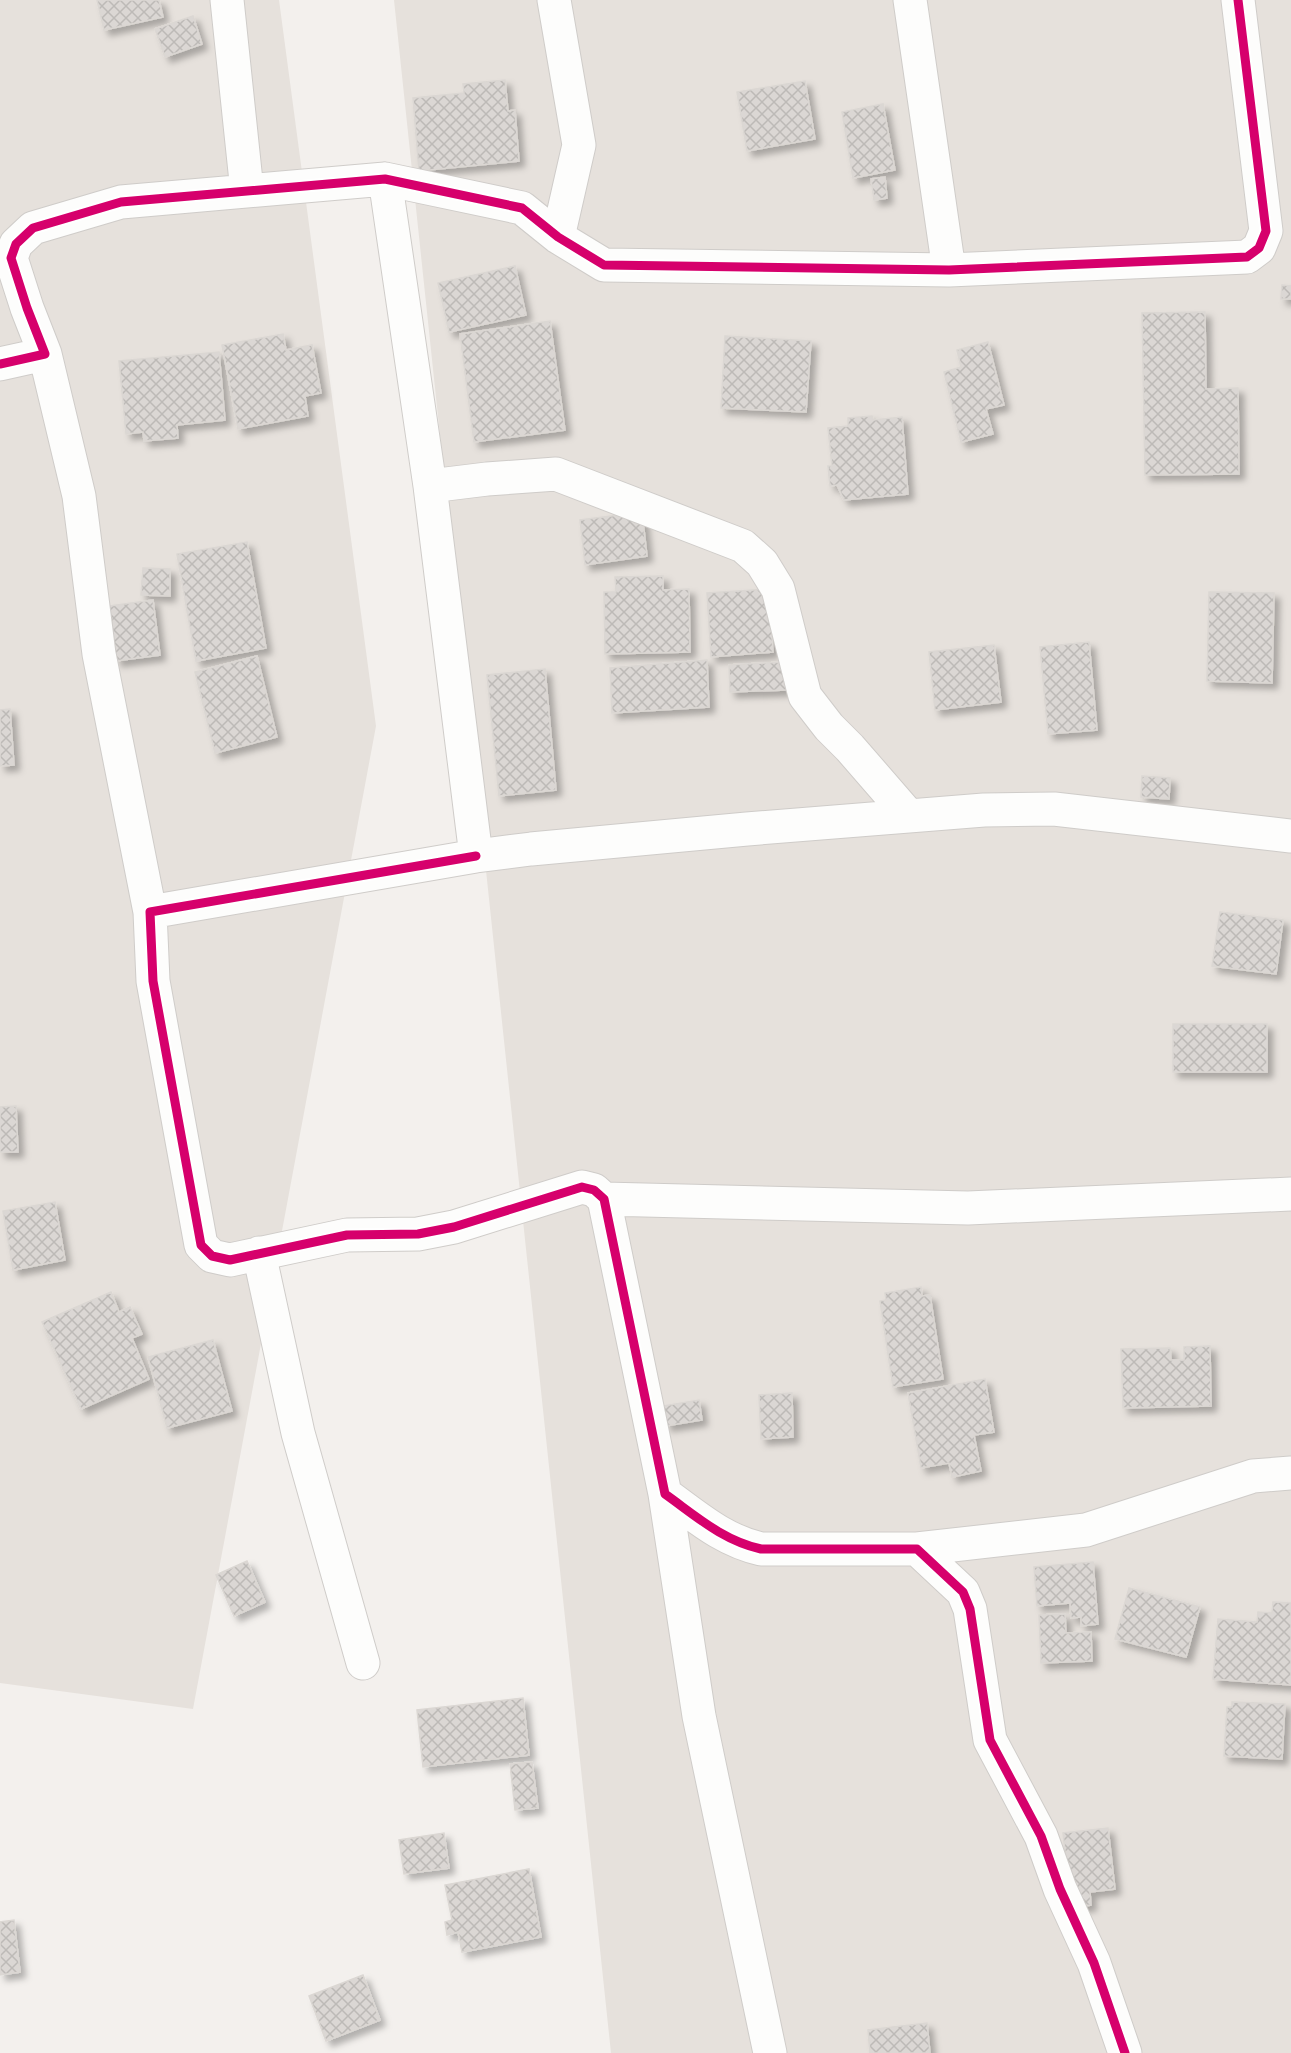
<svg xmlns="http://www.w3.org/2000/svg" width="1291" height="2053" font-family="'Golos Text',sans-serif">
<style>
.residential{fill:#e6e1dc}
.building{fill:url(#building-cross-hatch);stroke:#dbd7d3;stroke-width:1.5;filter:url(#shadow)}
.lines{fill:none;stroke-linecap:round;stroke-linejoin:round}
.minor-casing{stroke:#cfccc9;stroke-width:35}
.minor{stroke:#fdfdfc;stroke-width:33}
.cycleway-casing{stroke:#fff;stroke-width:13}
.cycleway{stroke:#d6006c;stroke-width:9}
</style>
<defs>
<pattern id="building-cross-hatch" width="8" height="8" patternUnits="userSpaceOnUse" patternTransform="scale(1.5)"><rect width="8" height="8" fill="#dbd7d4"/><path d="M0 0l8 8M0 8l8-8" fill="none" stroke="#bdbab7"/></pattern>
<filter id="shadow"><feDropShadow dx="5.5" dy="5.5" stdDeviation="3" flood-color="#0004"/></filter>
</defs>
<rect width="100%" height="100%" fill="#f3f0ed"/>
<path class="residential" d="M0,0h279l97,726 -183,983 -193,-26z
M394,0h897v2053h-680z"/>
<path class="building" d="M97,0h62l4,17 -59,13z
M193,16l9,28 -37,13 -10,-28z
M505,80l3,31 7,-1 4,51 -100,10 -6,-73 51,-5 -1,-9z
M805,81l10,58 -68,12 -10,-59z
M883,104l12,66 -42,8 -11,-66z
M885,177l2,21 -13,2 -3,-21z
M515,266l11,49 -77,17 -11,-49z
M1282,285l9,1v13h-10z
M1205,312l1,77 32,-1 1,86 -94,1 -3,-162z
M550,321l15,109 -91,12 -14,-108z
M283,334l3,16 26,-5 9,48 -16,3 3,20 -70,13 -16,-84z
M725,336l86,5 -5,71 -85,-4z
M988,342l16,63 -18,4 7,25 -32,8 -17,-70 17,-5 -4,-17z
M219,352l6,68 -48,5 1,13 -34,3 -1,-9 -17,2 -7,-73z
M872,416l1,4 29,-3 6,77 -64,6 -7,-15 -7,1 -2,-20h4l-4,-38 20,-2v-8z
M642,512l5,44 -62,9 -5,-45z
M247,542l19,106 -70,13 -19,-107z
M143,568l27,1v27l-29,-1z
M663,576v14l26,-1 1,63 -85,2 -1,-62h12l-1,-15z
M769,589l4,63 -62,5 -4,-64z
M1209,592l65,1 -2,90 -65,-2z
M153,600l7,55 -44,6 -6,-55z
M1089,642l8,88 -49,4 -8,-87z
M994,645l7,57 -66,8 -6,-58z
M257,656l20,81 -62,16 -20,-81z
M707,660l2,47 -97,6 -2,-45z
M785,662l1,28 -56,2 -1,-27z
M545,669l11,121 -57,6 -12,-121z
M10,709l4,56 -14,1v-56z
M1142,776l28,2 -1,21 -28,-2z
M1220,912l63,8 -7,54 -64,-8z
M1173,1024h94v48h-94z
M16,1106l2,46h-18v-45z
M55,1202l10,58 -52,10 -10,-59z
M921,1287l1,9 8,-1 13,84 -50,8 -13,-86 6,-1 -1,-7z
M111,1292l8,20 11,-5 12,27 -10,4 17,41 -68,30 -39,-87z
M213,1340l19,71 -65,17 -19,-71z
M1210,1346l1,60 -88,2 -2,-59 49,-1 1,12h13v-13z
M985,1379l9,53 -20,3 7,36 -29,6 -3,-14 -28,5 -13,-75z
M792,1393l1,44 -32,2 -2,-44z
M699,1400l3,20 -36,6 -3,-20z
M247,1561l18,41 -31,14 -18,-41z
M1093,1562l5,62 -17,2v-9l-10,1 -1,-15 -33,3 -3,-39z
M1129,1588l71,19 -14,50 -71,-18z
M1273,1602l18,1v82l-78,-6 5,-60 39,3 1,-10 14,1z
M1065,1614l1,19 25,-1 1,29 -51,2 -2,-48z
M523,1698l6,57 -106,12 -6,-57z
M1232,1702l53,2 -3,55 -58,-3 3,-49h5z
M532,1762l6,46 -23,2 -5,-46z
M1108,1828l7,61 -25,3 1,13 -20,3 -8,-75z
M444,1833l5,35 -45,6 -5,-34z
M529,1869l12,68 -79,15 -4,-20 -11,3 -2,-13 7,-2 -7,-35z
M14,1920l6,52 -20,3v-53z
M363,1975l17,45 -54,21 -17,-45z
M927,2023l3,30h-60l-2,-23z"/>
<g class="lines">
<g class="minor-casing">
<path id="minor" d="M227,0l20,191
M554,0l25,145 -21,92
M910,0l39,270
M385,179l45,307 46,370 55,-7 216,-20 237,-19 70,-1 237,27
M45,354l34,142 20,158 51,258
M0,364l45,-10 -18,-46 -16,-50 5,-14 17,-16 88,-26 264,-23 137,29 36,29 46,28 345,5 298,-13 12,-9 7,-17 -28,-231
M430,486l57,-7 69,-5 187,72 19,17 16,26 27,107 24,31 21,21 59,68
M476,856l-326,56 3,69 48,264 11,11 18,4 117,-25 71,-1 36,-7 128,-40 12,3 10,9 61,295c31,22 57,46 96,55h156l46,43 7,17 20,131 51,96 19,53 34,74 31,90
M604,1199l364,9 323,-14
M259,1253l39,180 65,230
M665,1494l34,222 71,337
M917,1549l169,-19 167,-54 38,-3"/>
</g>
<use href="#minor" class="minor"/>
<g class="cycleway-casing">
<path id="cycleway" d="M0,364l45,-10 -18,-46 -16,-50 5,-14 17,-16 88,-26 264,-23 137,29 36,29 46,28 345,5 298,-13 12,-9 7,-17 -28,-231
M476,856l-326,56 3,69 48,264 11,11 18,4 117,-25 71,-1 36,-7 128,-40 12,3 10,9 61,295c31,22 57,46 96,55h156l46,43 7,17 20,131 51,96 19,53 34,74 31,90"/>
</g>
<use href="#cycleway" class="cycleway"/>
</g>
</svg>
